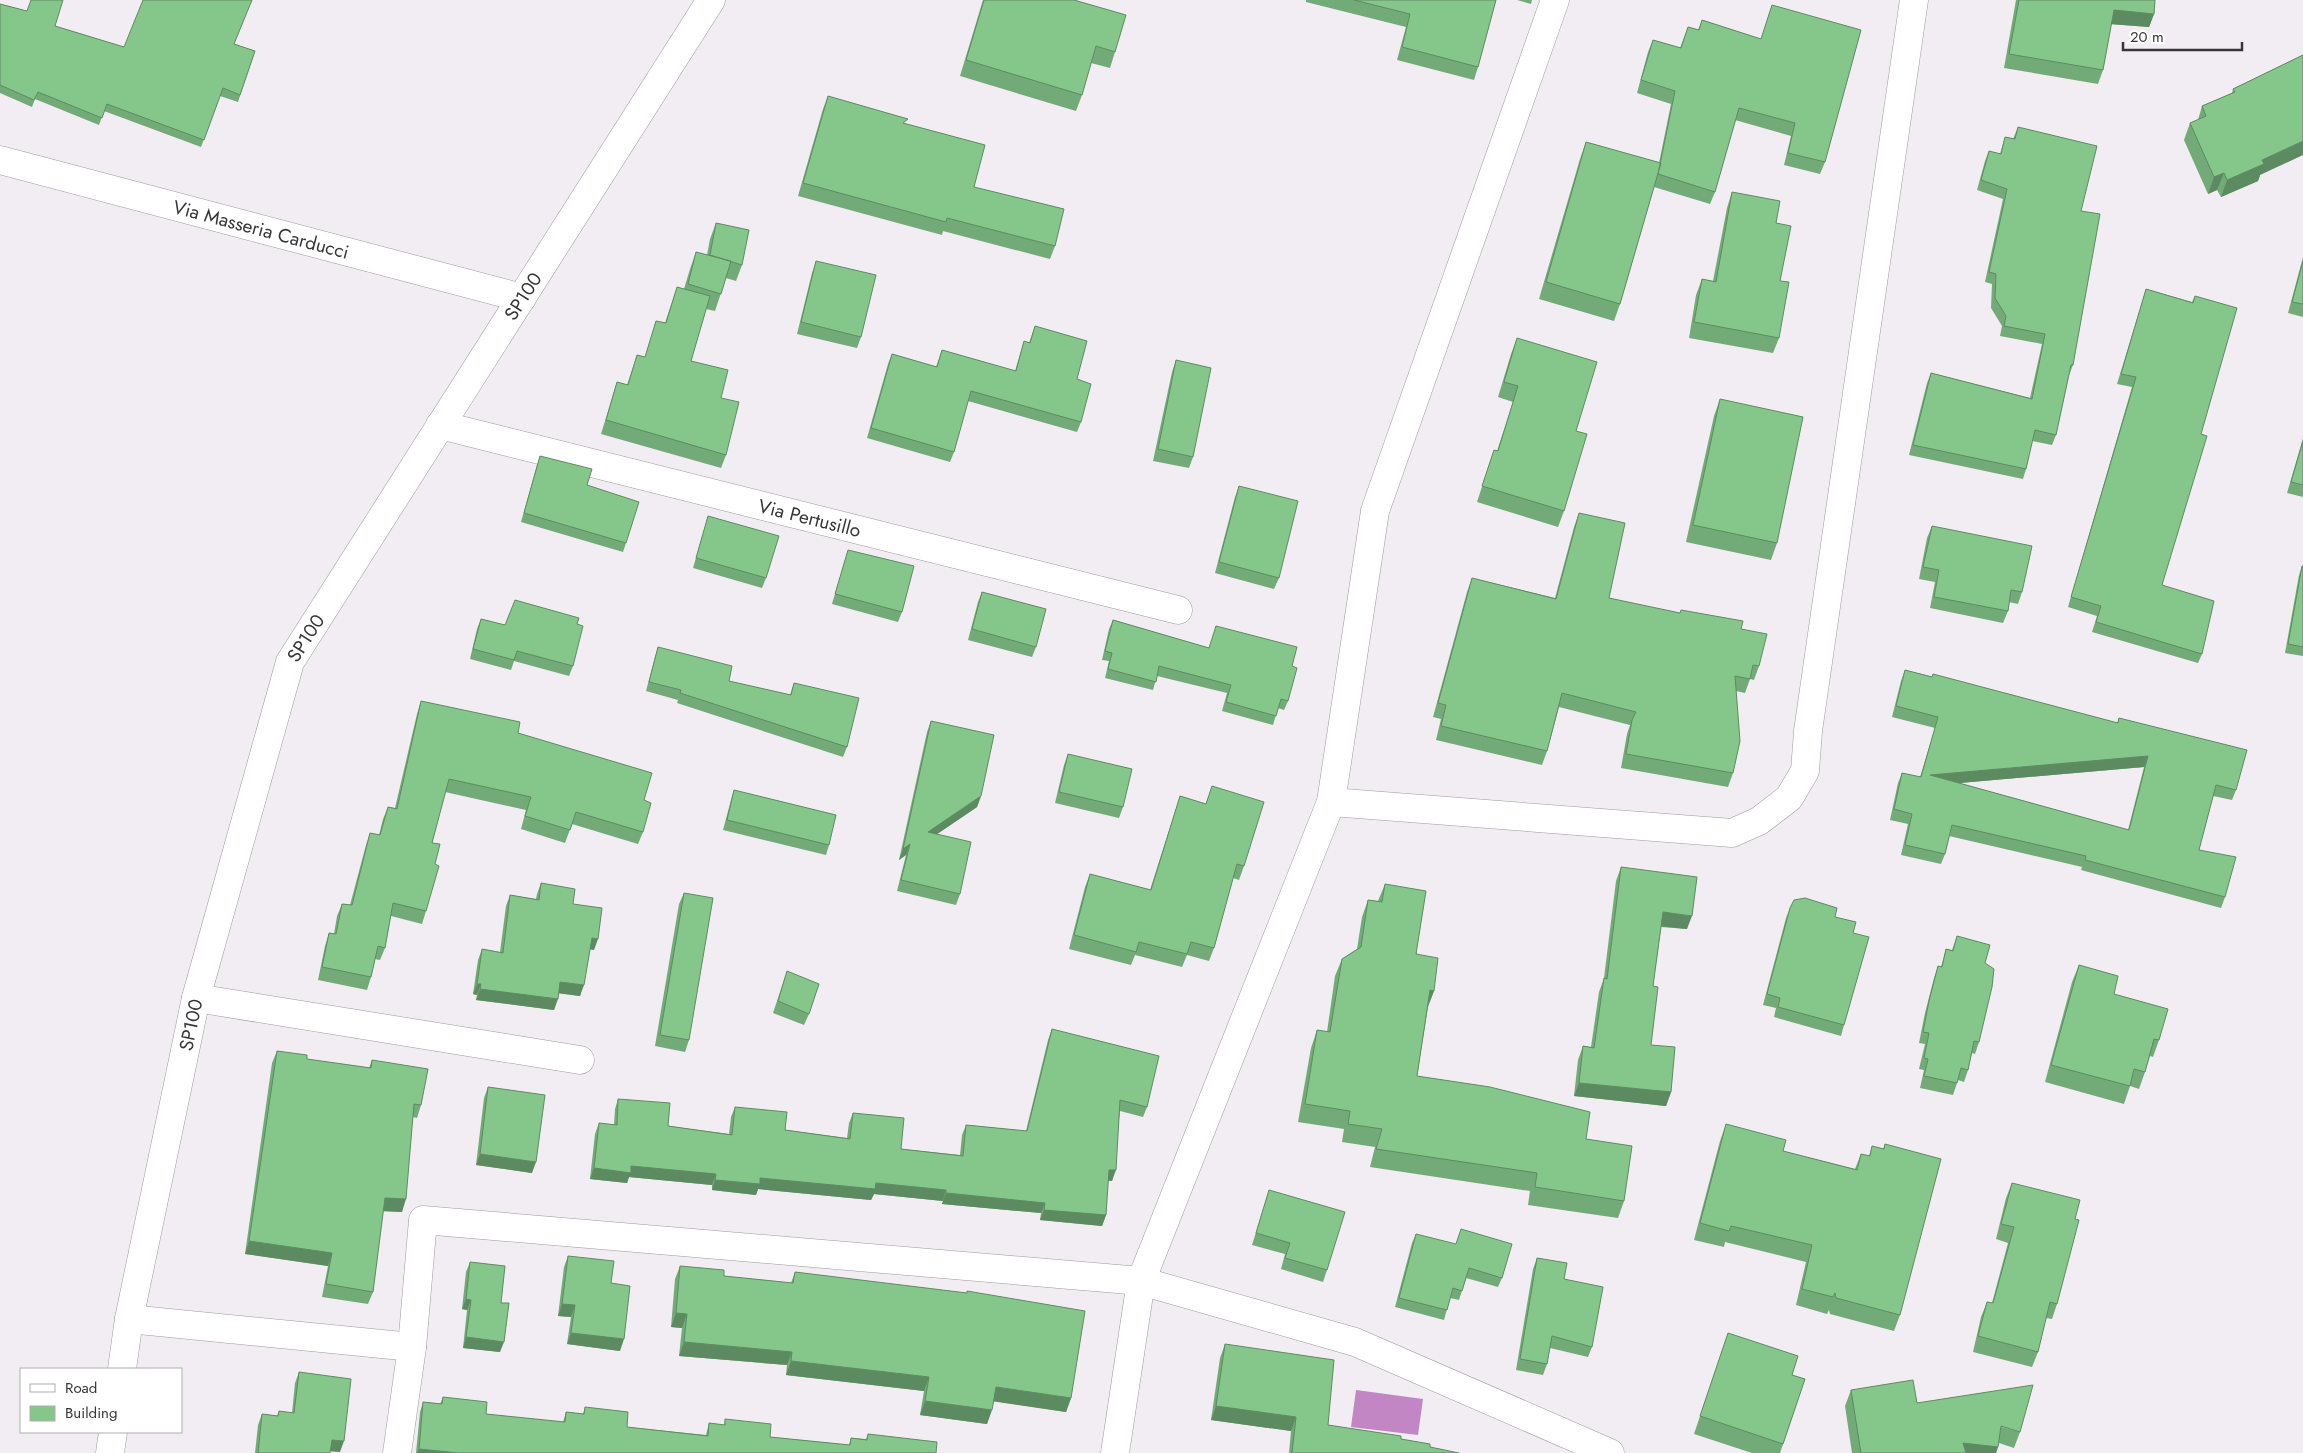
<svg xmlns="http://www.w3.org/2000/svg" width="2303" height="1453" font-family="Jost,sans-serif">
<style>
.water{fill:#c186c3}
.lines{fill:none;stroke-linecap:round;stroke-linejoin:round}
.minor-casing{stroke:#9f999f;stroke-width:29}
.major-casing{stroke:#9f999f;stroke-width:29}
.minor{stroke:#fff;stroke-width:28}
.major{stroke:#fff;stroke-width:28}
.wall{fill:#72ab78;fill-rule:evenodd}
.shaded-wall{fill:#5d8b61}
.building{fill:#85c78b;stroke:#5d8b61;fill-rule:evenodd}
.labels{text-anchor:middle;stroke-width:4;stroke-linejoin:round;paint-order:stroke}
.street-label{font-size:19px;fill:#373537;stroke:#fff}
</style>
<rect width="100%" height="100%" fill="#f2ecf3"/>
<path class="water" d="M1356,1390l67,9 -5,36 -67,-8z"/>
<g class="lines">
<g class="minor-casing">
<g id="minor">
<path id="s1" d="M0,160l522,138"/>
<path id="s2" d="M440,425l738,185"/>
<path d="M1331,802l401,31 27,-12 30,-23 16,-27 3,-40 106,-731"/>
<path d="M196,998l384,62"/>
<path d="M129,1319l283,28"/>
<path d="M397,1453l15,-106 11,-127 718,61 214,61 255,111"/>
<path d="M1115,1453l26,-172 190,-479 44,-291 180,-511"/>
</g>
</g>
<g class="major-casing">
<g id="major">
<path id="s3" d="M122,1369l7,-50 67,-321 94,-336 421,-662"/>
<path d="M110,1453l3,-21"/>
</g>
</g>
<use href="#minor" class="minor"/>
<use href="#major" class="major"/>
</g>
<path class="wall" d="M983,0h91l41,52 -5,16 -19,-5 -9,32 -6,16 -116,-35z
M1306,0h190l-18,67 -4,13 -77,-20 9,-33 -100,-25z
M1517,0h15l-1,4z
M2016,0h139l-1,14 -5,13 -38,-3 -8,46 -5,14 -94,-16z
M0,4l27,7 28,15 69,21 110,-3 21,7 -17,51 -18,-6 -19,51 -97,-36 -5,14 -64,-26 -3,8 -32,-14z
M1772,5l53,157 -5,12 -36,-9 7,-29 -56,-16 -20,72 -5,12 -56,-17 -34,117 -6,17 -75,-22 41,-140 6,-17 73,21 12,-59 -34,-11 11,-41 5,-12 27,8 8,-21 10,3 4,-10 59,19z
M2303,55l-45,126 -37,16 -4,-7 -9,4 -24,-54 6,-17 8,-3 4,-14 30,-13 1,-4z
M828,96l78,28 68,63 81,59 -5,13 -107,-28 -1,4 -144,-39 25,-87z
M2018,127l63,84 -8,154 -4,10 -13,60 -4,10 -20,-4 -6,28 -3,10 -114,-24 18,-72 4,-10 99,25 12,-54 -42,-8 2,-10 -11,-18 1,-24 -7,-2 18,-83 -26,-9 8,-29 4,-10 11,3 5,-17 8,2z
M1732,192l44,31 3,115 -6,15 -84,-15 7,-43 6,-16 11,2 14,-73z
M716,223l26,42 -6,16 -10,-3 -11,33 -9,-2 -15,52 30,37 5,57 -5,13 -120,-34 16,-52 10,3 10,-30 8,2 11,-36 9,2 12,-36 7,2 6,-20 6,-17 11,3 3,-16z
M2303,257v60l-15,-4z
M816,261l45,76 -4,11 -60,-14 15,-61z
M2146,289l46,13 3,-6 6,138 -39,151 40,69 -4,9 -106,-31 5,-16 -29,-9 64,-220 -15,-3z
M1035,326l42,53 4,43 -4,10 -109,-31 -14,51 -4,10 -83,-24 21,-74 4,-10 44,13 6,-17 73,21 9,-30 5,2z
M1517,338l59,93 -12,80 -6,16 -81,-25 17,-52 3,1 16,-49 -15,-5 13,-43z
M1176,360l17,97 -4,11 -36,-7 19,-89z
M1720,399l57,144 -6,17 -85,-18 28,-126z
M2303,438v59l-16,-4z
M540,456l47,29 39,58 -3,9 -102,-30 16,-57z
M1239,486l40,92 -5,11 -59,-16 20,-76z
M1579,513l30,85 132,31 18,37 -5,14 -4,-1 -5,14 -9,-2 -3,82 -5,14 -107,-19 6,-34 3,-9 -71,-18 -12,44 -5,14 -106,-25 5,-21 -8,-2 34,-125 5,-14 83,20 19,-71z
M708,516l58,62 -4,10 -69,-20z
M1932,526l90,66 -4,12 -9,-2 -1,9 -5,12 -73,-15 5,-26 -16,-3 8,-41z
M848,550l54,62 -4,10 -66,-18z
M2302,566h1v90l-18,-3 14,-78z
M982,592l54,55 -4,10 -64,-17 10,-38z
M481,619l24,6 72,-1 -4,42 -4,10 -55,-15 -3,9 -41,-11 7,-30z
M1113,620l96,28 7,-22 76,40 -4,35 -4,9 -6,-2 -5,17 -51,-14 5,-18 -70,-17 -4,14 -48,-12 4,-17 -7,-1 7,-31z
M658,647l71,34 61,14 4,-12 53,64 -4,10 -166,-54 1,-3 -32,-9 9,-34z
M1905,670l212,53 2,-5 117,72 -4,10 -19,-4 -14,54 26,47 -4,11 -140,-38 1,-3 -133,-31 -4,18 -4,10 -40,-9 7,-31 -18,-4 8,-37 4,-10 18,4 15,-49 -43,-11 9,-36zM2144,767l-16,63 -169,-47z
M421,701l97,32 126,67 -1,32 -5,12 -66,-20 -7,19 -44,-14 5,-19 -81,-18 -13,51 3,21 -9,47 -4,13 -31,-8 -6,32 -5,12 -5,-1 -4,18 -4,13 -49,-10 7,-34 4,-13 5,1 3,-18 5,-12 8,1 16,-60 4,-12 9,2 4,-16 5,-12 7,1 22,-94z
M931,721l50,75 -4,11 -40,27 23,60 -4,11 -59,-14 9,-36 -7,5 28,-128z
M1068,754l55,53 -4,11 -64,-15 9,-38z
M1212,786l32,80 -5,14 -6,-2 -19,70 -5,13 -22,-6 -5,12 -47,-12 -4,10 -62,-16 16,-62 5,-13 60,16 30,-94 26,8z
M734,790l95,55 -3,10 -103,-25 8,-30z
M1621,867l66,62 -26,-2 -8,59 -2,59 20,47 -5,14 -92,-10 4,-36 5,-14 8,1 8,-55 5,-14 12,-97z
M541,883l32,21 21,46 -4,-1 -10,47 -21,-3 -5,17 -78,-10 1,-5 -4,-1 5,-34 4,-11 18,3 6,-46 4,-11 26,4 1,-5z
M1385,884l49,107 -6,16 -11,69 169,63 38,62 -6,17 -90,-13 2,-14 -160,-24 5,-20 -33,-5 2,-13 -46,-7 13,-74 6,-18 10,2 8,-56 7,-17 15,-10 5,-32 6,-17 10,1z
M684,893l5,147 -4,12 -30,-6 24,-142z
M1790,908l45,9 18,16 -9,92 -3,11 -67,-19 2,-9 -13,-3 23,-87z
M1957,936l28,27 -6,79 -4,12 -3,-1 -4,17 -4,12 -6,-2 -5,15 -33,-7 4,-18 -5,-1 6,-25 -6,-1 6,-30 9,-35 4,-12 3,1 5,-18 6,1z
M2079,965l35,29 45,46 -6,17 -3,-1 -5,16 -6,17 -9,-3 -6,18 -79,-22 27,-100z
M787,971l22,43 -5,11 -31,-12z
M1052,1029l95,78 -4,10 -23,-6 -8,70h-4l-2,34 -4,11 -62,-6 1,-7 -99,-9 1,-3 -69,-7 -3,6 -113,-11 -2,6 -44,-5v-5l-83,-8 -2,6 -37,-4 5,-45 4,-11 15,2 1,-16 3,-10 50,27 61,8 2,-17 4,-10 50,23 62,8 2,-15 4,-10 48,36 59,6 2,-20 4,-10 60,6 22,-91z
M277,1051l30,8 62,9 3,-8 49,45 -4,13 -4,-1 -11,95 -19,-1 -10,81 -5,12 -46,-7 6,-31 -83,-12 27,-191z
M488,1087l44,86 -56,-8 8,-67z
M1726,1124l57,27 72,18 6,-15 8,2 3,-10 11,3 2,-5 15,171 -6,16 -64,-17 -1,-4 -2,4 -31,-9 10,-43 -81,-20 -1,5 -30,-7 26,-99z
M2012,1183l45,121 -5,15 -6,-1 -8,34 -6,15 -59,-15 8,-35 6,-15 5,1 16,-60 -12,-4 10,-41z
M1269,1190l58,80 -4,12 -42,-13 4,-15 -33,-9z
M1416,1234l86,44 -4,9 -32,-9 -7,22 -9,-2 -6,22 -49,-13 17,-64z
M568,1256l43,27 9,68 -53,-7 4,-27 -13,-1 6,-49z
M1537,1258l27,21 28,68 -4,10 -38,-9 -3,16 -4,11 -27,-5 17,-101z
M470,1262l31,41 -1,49 -37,-4 4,-38 -5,-1 4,-37z
M680,1266l44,10 67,7 4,-11 276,126 -5,14 -72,-11 -7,23 -67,-9 4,-24 -138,-16 1,-10 -108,-9 3,-28 -11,-1 4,-48z
M1728,1333l64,42 13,4 -25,74h-28l-58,-19z
M1225,1344l103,81 73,14 29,8 29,6h-170l2,-22 -80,-11 9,-62z
M299,1372l41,80 -10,-1v2h-75l3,-28 4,-11 15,2 2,-5 13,2 3,-30z
M1851,1390l66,13 103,29 -6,16 -15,-5 -3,10h-144l-7,-47z
M443,1397l43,17 77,8 3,-10 17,2 2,-7 42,20 79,8 3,-12 15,2 1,-6 45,18 79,8 2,-7 15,1 2,-5 68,19h-520l4,-41 3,-10 17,2z"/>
<path class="shaded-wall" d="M2114,10l40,4 -5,13 -40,-3z
M2303,141v14l-43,20 -2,6 -37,16 6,-17 35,-20z
M2224,173l-7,17 -9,4 6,-17z
M2148,756l-4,11 -218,19 4,-11z
M981,796l-4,11 -53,36 4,-11z
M910,844l-4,11 -7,5 4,-11z
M1663,912l29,4 -5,13 -29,-3z
M592,938l6,1 -4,11 -6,-1z
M560,982l24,3 -4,11 -24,-3z
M477,984h4l-4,11 -4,-1z
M480,989l78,10 -4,11 -78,-10z
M1430,990l4,1 -7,17z
M1579,1083l92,9 -5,14 -92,-10z
M480,1154l56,8 -4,11 -56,-8z
M631,1166l85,8 -4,11 -83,-8 -2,6 -37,-4 4,-11z
M1109,1170h7l-4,11 -7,-1z
M760,1178l116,5 70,7 -3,11 -69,-7 -3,6 -113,-11 -2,6 -44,-5 3,-10z
M946,1193l99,10 -4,10 -99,-9z
M385,1198l21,1 -4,13 -22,-1z
M1044,1210l62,5 -4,11 -62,-6z
M249,1241l83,12 -4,13 -83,-12z
M466,1299l5,1 -4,10 -5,-1z
M562,1304l13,1 -4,12 -13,-1z
M676,1313l11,1 -5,14 -11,-1z
M571,1333l53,6 -4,12 -53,-7z
M466,1337l38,5 -4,10 -37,-4z
M684,1342l108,10 -5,13 -108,-9z
M791,1361l138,16 -5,14 -138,-16z
M996,1387l75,11 -5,14 -75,-11z
M925,1401l67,9 -5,14 -67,-9z
M1216,1406l80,11 -5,14 -80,-11z
M332,1440l12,1 -4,11 -12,-1z
M1963,1443l35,4 -2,6h-36z
M419,1449l40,4h-42z"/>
<path class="building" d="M31,0h32l-8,26 69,21 19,-47h109l-18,44 21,7 -15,44 -17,-7 -19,52 -97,-36 -5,14 -64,-26 -4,8 -34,-15v-81l27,7z
M984,0h90l52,15 -11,37 -19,-6 -14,49 -116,-35z
M1354,0h142l-18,67 -76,-20 8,-33z
M2019,0h136l-1,14 -40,-4 -11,60 -94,-16z
M1772,5l89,25 -36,132 -37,-9 7,-30 -56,-15 -24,84 -57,-18 17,-83 -34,-11 12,-40 28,8 7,-21 11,3 3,-10 59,19z
M2303,55v86l-41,19 2,4 -37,16 -3,-7 -10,4 -24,-54 16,-7 -4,-10 33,-14 -2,-3z
M828,96l80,23 -5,4 82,22 -11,42 90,22 -9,37 -108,-28 -1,4 -143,-39z
M2018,127l79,19 -16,65 19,3 -27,151h-2l-15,70 -21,-5 -9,39 -113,-24 18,-72 101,26 13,-65 -41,-8 2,-10 -11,-18 1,-24 -7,-2 18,-83 -26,-9 8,-29 12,3 4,-17 10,2z
M1586,142l75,21 -41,141 -74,-22z
M1732,192l48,9 -4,22 15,3 -11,55 9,1 -10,56 -85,-16 8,-43 14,3z
M716,223l33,7 -7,35 -32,-10z
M696,252l35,9 -10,33 -33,-10z
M816,261l60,14 -15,62 -60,-15z
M2303,261v43l-11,-2z
M677,287l33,9 -19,65 37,9 -7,28 18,4 -13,53 -120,-35 11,-38 11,3 9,-30 8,2 11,-36 10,2z
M2146,289l47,14 2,-7 42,12 -36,126 6,2 -45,149 52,16 -12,53 -106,-32 5,-16 -30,-9 65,-220 -15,-3z
M1035,326l52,15 -10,38 14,5 -10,38 -110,-31 -17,61 -83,-24 21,-74 45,13 5,-17 74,21 8,-30 6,2z
M1517,338l80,24 -21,69 11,3 -23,77 -82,-25 12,-36 4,1 20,-65 -14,-4z
M1176,360l35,8 -18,89 -35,-8z
M1720,399l83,18 -26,126 -84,-18z
M2303,441v44l-12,-3z
M540,456l52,13 -5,16 52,17 -13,41 -102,-30z
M1239,486l59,15 -19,77 -60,-16z
M1579,513l46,10 -16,75 71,15 1,-3 62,11 -2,8 26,5 -8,32 -6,-1 -3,14 -15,-3 5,65 -7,32 -107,-19 6,-34 4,-8 -74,-19 -15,58 -106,-25 5,-21 -8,-2 34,-125 84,21z
M708,516l71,20 -13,42 -70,-20z
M1932,526l100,20 -10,46 -11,-2 -3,21 -74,-14 5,-27 -16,-3z
M848,550l66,16 -12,46 -67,-18z
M2302,566h1v81l-15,-3z
M982,592l64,17 -10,38 -64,-18z
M515,600l64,18 -2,6 6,2 -10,40 -56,-15 -3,9 -41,-11 8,-30 24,6z
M1113,620l96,28 7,-22 81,21 -5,19 5,2 -9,33 -7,-2 -5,17 -50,-14 5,-17 -72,-19 -3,16 -48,-13 4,-16 -7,-2z
M658,647l74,19 -3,15 62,14 3,-12 65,15 -12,49 -167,-54 1,-3 -32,-8z
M1905,670l27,7 1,-3 185,49 1,-5 128,32 -11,40 -20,-5 -17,65 37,7 -11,40 -140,-37 1,-4 -134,-31 -7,29 -40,-9 7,-31 -18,-5 8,-36 19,4 17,-60 -42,-11zM2148,756l-19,74 -199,-55z
M421,701l99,21 -2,11 134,40 -8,27 7,3 -8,29 -67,-20 -6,18 -45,-14 6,-19 -82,-18 -17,64 8,1 -5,20 4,2 -13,45 -33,-8 -8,45 -7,-2 -7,31 -49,-10 7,-34 7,1 6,-30 10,1 18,-72 10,2 8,-28 9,2z
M931,721l63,14 -13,61 -53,36 43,10 -11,52 -59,-14 9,-36 -7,5z
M1068,754l64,15 -9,38 -64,-15z
M1212,786l52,16 -20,64 -7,-2 -23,84 -23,-6 -4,12 -48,-12 -3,10 -62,-17 16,-61 61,16 29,-94 26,8z
M734,790l102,25 -7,30 -102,-25z
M1621,867l76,10 -5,39 -29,-4 -10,74 5,1 -7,58 24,2 -4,45 -92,-9 4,-37 11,2 10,-70 3,1z
M541,883l34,6 -2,15 29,4 -4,31 -6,-1 -8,47 -24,-3 -2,17 -78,-10 1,-5h-4l5,-35 21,4 7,-58 29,5z
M1385,884l41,7 -10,63 22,4 -4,33 -4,-1 -13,86 73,11 100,25 -4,27 46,7 -8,55 -89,-14 2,-14 -161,-24 6,-20 -34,-5 2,-13 -45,-7 12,-74 13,2 12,-73 19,-12 7,-47 14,2z
M684,893l29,5 -24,142 -29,-5z
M1805,898l32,10 -2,9 21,5 -3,11 16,4 -25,88 -66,-18 2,-9 -13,-4 23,-86 4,-8z
M1957,936l33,9 -5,18 9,6 -2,18 -13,55 -5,-1 -6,29 -7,-2 -4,15 -33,-7 4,-17 -4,-1 5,-25 -6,-1 6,-31 9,-35 4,1 4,-18 7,2z
M2079,965l39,11 -4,18 54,15 -9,31 -5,-1 -9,33 -11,-3 -4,17 -79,-21z
M787,971l32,13 -10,30 -31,-13z
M1052,1029l107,27 -12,51 -27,-7 -4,70h-7l-3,45 -62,-5 1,-7 -99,-10v-3l-70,-7 -1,6 -115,-11v6l-45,-4 1,-6 -85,-8v7l-37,-5 5,-45 18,2 1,-26 52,4 -2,23 64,9 3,-28 52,5 -2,18 65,9 3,-26 51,5 -3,31 62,7 3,-31 61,6z
M277,1051l30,4v4l64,9 1,-8 56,9 -7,36 -7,-1 -8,95 -21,-1 -12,94 -47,-8 6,-31 -83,-12z
M488,1087l57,8 -9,67 -56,-8z
M1726,1124l60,16 -3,11 74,19 4,-16 9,2 2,-10 12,3 1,-5 56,15 -41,156 -64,-17 -1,-5 -2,4 -31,-8 10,-44 -81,-19 -2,5 -29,-8z
M2012,1183l68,17 -5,19 4,1 -22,84 -7,-2 -12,50 -60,-16 9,-34 6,1 21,-76 -13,-3z
M1269,1190l76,22 -18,58 -42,-12 5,-15 -34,-10z
M1461,1229l51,15 -10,34 -33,-10 -7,23 -9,-3 -6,22 -48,-12 17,-64 40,10z
M568,1256l46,5 -3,22 19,3 -6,53 -53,-6 4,-28 -13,-1z
M1537,1258l30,5 -3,16 39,8 -11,60 -40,-11 -5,28 -27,-5z
M470,1262l35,4 -4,37h8l-5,39 -38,-5 5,-37 -5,-1z
M680,1266l44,4v6l69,7 2,-11 172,21v-2l118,20 -14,87 -75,-11 -4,23 -67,-9 4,-24 -138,-16 1,-9 -108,-10 3,-28 -11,-1z
M1728,1333l70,23 -6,19 13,4 -22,65 -83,-28z
M1225,1344l109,16 -6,65 73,11v3l29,5v3l29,6h-167l4,-36 -80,-11z
M299,1372l52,7 -7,62 -12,-1 -2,13h-72l4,-39 16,2 1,-5 15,2z
M1913,1380l4,23 116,-18 -13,47 -19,-6 -3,21 -35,-4 3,10h-105l-10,-63z
M443,1397l44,5 -1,12 79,8 1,-10 18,2 1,-7 43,5 -1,15 81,9 1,-13 16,2v-6l46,5 -1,13 80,8 1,-7 16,2 1,-6 69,8 -1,11h-477l-40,-4 4,-47 19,2z"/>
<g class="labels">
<g class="street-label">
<text dy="7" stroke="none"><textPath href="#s1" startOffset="270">Via Masseria Carducci</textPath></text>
<text dy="7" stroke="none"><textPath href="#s3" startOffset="1161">SP100</textPath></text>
<text dy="7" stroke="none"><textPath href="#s2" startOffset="381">Via Pertusillo</textPath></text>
<text dy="7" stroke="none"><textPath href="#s3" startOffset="756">SP100</textPath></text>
<text dy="7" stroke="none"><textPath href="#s3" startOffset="351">SP100</textPath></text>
</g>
</g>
<rect x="20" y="1368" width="162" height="65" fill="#ffffff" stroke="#afaeaf"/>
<rect x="30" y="1384" width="25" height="8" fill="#ffffff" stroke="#afaeaf"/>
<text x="65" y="1393" font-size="15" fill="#373537">Road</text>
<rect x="30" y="1406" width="25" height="15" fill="#85c78b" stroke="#afaeaf"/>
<text x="65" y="1418" font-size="15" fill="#373537">Building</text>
<path d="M2123 42v8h119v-8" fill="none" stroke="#373537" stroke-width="2.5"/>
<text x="2130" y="42" font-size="15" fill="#373537" stroke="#ffffff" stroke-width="4" paint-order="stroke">20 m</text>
</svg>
